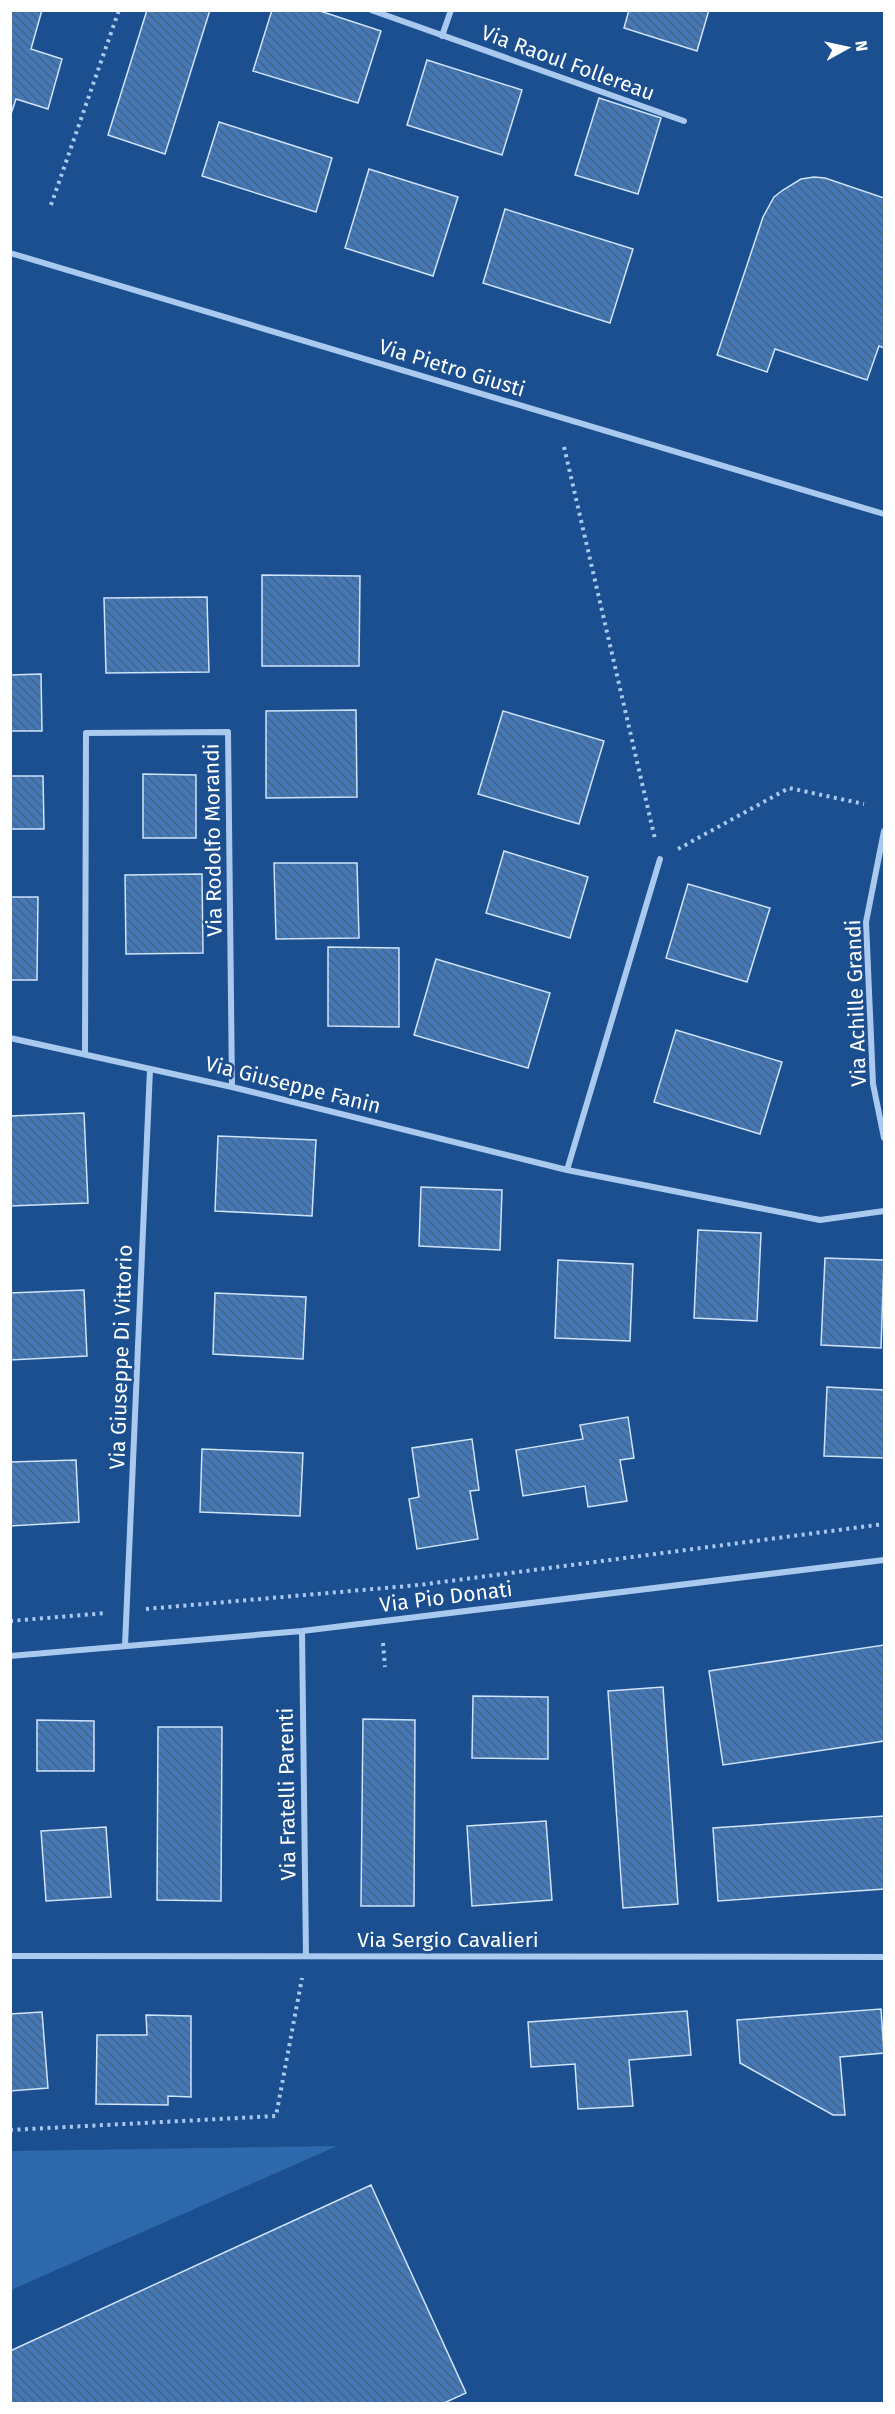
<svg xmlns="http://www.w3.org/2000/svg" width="895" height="2414" font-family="'Fira Sans',sans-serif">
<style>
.grass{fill:#2e69ad}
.building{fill:url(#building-back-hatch);stroke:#cfe3fa;stroke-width:1.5}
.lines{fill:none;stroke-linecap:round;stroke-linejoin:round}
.path{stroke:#a9c9ee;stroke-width:4;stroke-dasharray:3 4.5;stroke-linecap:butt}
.street{stroke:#a9c9ee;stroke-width:6}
.labels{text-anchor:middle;stroke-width:5;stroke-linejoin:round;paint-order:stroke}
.street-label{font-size:21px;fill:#fff;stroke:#1b4f8f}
</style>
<defs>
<pattern id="building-back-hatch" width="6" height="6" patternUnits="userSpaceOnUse" patternTransform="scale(1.5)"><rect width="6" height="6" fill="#4478b7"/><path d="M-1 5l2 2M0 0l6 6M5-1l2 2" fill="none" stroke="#486282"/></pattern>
</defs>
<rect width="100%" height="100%" fill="#1b4f8f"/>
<path class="grass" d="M337,2146l-326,144v-139z"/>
<path class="building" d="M10,10h32l-11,39 31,10 -14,50 -32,-10 -6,18z
M147,10h63l-45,144 -57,-19z
M272,10h45l64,21 -23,72 -105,-32z
M629,10h80l-12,41 -73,-23z
M427,60l95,30 -20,65 -95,-30z
M599,98l62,20 -23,76 -63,-19z
M219,122l113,36 -16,54 -114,-36z
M369,169l89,28 -25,79 -88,-28z
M814,177l11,1 59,20v150l-5,-2 -12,34 -92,-31 -8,23 -50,-17 46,-138 11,-20 9,-7 18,-11z
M505,209l128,40 -23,74 -127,-40z
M262,575l98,1 -1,90h-97z
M207,597l2,75 -103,1 -2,-75z
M41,674l1,57h-32v-56z
M356,710l1,87 -91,1v-87z
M503,711l101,30 -25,83 -101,-30z
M143,774l53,1v63h-53z
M10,776h33l1,53h-34z
M504,851l84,26 -18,61 -84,-25z
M274,863h83l2,75 -83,1z
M202,874l1,79 -77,1 -1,-79z
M688,884l82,24 -23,74 -81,-24z
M10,897h28l-1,83h-27z
M328,947l71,1v79l-71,-1z
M436,959l114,34 -22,75 -114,-33z
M676,1030l106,32 -22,72 -106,-32z
M84,1113l4,90 -78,3v-90z
M218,1136l98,4 -4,76 -97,-5z
M421,1187l81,3 -2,60 -81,-4z
M698,1230l63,3 -4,88 -63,-3z
M825,1258l59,2 -3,88 -60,-3z
M558,1260l75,4 -3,77 -75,-3z
M84,1290l3,66 -77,4v-67z
M215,1293l91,4 -3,62 -90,-5z
M827,1387l57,3v68l-60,-2z
M628,1417l6,41 -14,2 7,41 -39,6 -3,-21 -62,10 -7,-46 67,-11 -3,-14z
M472,1439l7,51 -9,1 8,48 -61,10 -8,-50 10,-2 -7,-49z
M202,1449l101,4 -3,63 -100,-4z
M76,1460l3,62 -69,4v-64z
M884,1645v96l-161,24 -14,-94z
M663,1687l15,217 -55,4 -15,-217z
M473,1696l75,1v62l-76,-1z
M363,1719l52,1 -1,186h-53z
M37,1720l57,1v50h-57z
M158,1727h64l-1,174 -64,-1z
M884,1816v73l-166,12 -5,-73z
M546,1821l6,79 -80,6 -5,-80z
M106,1827l5,70 -65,4 -5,-70z
M881,2009l3,44 -44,4 5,58h-12l-93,-52 -3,-43z
M687,2011l4,44 -62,5 4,46 -55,3 -3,-45 -44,3 -3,-45z
M42,2012l6,76 -38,3v-77z
M146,2015l45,1v81l-23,-1v9l-72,-1 1,-69h50z
M371,2185l95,208 -24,11h-432v-53z"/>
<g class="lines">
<path class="path" d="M51,205l68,-195
M564,447l91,392
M678,849l111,-61 75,16
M146,1609l273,-24 465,-61
M10,1621l96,-8
M383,1643l2,24
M10,2130l266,-14 26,-138"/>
<path class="street" d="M371,10l313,111
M442,36l9,-26
M10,253l874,261
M884,831l-18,91 7,162 11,54
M10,1038l222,49 335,83 253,50 64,-9
M85,1054l1,-321 142,-1 4,355
M567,1170l93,-311
M302,1631l4,325
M125,1646l25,-577
M10,1656l292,-25 582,-71
M10,1956l874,1"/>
</g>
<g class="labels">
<g class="street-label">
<text transform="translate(568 63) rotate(20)" y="7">Via Raoul Follereau</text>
<text transform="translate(452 368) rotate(17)" y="7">Via Pietro Giusti</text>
<text transform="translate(213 840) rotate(-91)" y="7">Via Rodolfo Morandi</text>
<text transform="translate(856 1003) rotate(-92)" y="7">Via Achille Grandi</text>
<text transform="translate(293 1085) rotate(14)" y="7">Via Giuseppe Fanin</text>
<text transform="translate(121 1357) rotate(-88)" y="7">Via Giuseppe Di Vittorio</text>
<text transform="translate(446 1597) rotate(-7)" y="7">Via Pio Donati</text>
<text transform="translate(287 1794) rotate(-91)" y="7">Via Fratelli Parenti</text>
<text x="448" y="1947">Via Sergio Cavalieri</text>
</g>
</g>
<rect width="895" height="2414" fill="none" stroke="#ffffff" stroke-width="24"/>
<g transform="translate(847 48) rotate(82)" stroke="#1b4f8f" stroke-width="4.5" paint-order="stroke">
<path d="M0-4.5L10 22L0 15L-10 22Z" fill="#ffffff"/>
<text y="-9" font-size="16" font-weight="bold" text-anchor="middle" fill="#ffffff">N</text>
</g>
</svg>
